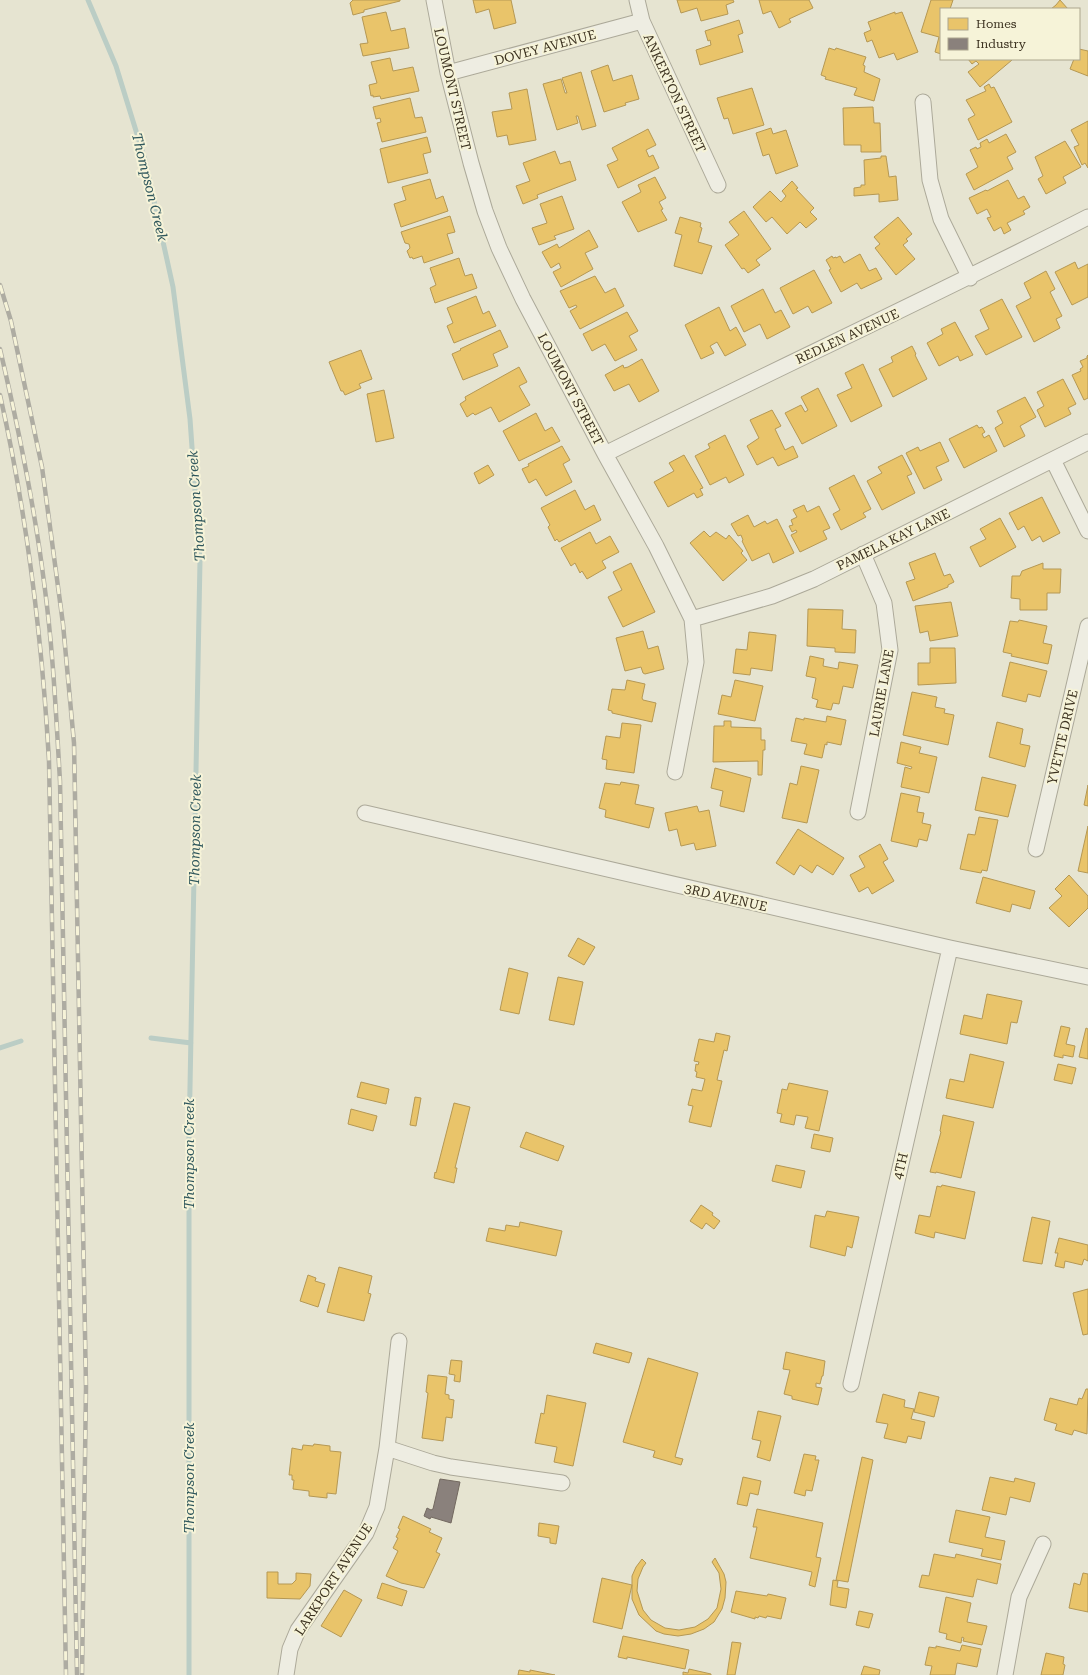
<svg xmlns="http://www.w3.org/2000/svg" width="1088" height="1675" font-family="'Roboto Serif',serif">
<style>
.homes{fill:#e9c46a;stroke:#b59854}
.industry{fill:#8a817c;stroke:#736960}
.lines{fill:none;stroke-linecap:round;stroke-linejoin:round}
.stream{stroke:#bbcdc5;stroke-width:5}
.minor-casing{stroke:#aca999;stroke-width:17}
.minor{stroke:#eeede2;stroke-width:15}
.rail-casing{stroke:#aeaca2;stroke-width:4.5}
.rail{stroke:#f6f3d8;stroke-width:3;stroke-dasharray:9;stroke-linecap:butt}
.labels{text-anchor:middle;stroke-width:4;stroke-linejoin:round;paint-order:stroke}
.street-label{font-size:13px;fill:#3c3220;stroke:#f6f3d8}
.water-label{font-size:14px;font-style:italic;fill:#2f575c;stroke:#f6f3d8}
</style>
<rect width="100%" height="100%" fill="#e6e4d1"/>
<path class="homes" d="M353,0h47v1l-36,9v2l-11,3 -3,-12z
M473,0h38l5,23 -22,6 -5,-20 -13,4z
M677,0h56l1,2 -8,3 2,9 -27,7 -4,-13 -16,5z
M759,0h50l4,8 -24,11 2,3 -12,6 -8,-17 -8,3z
M931,0h22l-3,9h2h-11v45l-6,-2 4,-15 -18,-5z
M1060,0l8,9h-17l5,-4z
M386,12l5,19 14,-3 4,20 -46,8 -3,-12 8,-1 -6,-26z
M895,12v2l7,-2 16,40 -21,8 -3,-7 -15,5 -7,-18 -5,2 -3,-9 7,-3 -3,-8z
M739,20l4,13 -5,2 5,17 -43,13 -4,-15 15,-5 -1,-5 -2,1 -3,-10z
M829,48l6,2 1,-2 30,9 -3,8 2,1 -1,6 16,7 -6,22 -20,-6 3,-7 -32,-9 1,-2 -5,-2z
M1079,49l9,2v25l-18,-7 4,-10h5z
M390,58l3,13 20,-4 6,24 -38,8 -1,-3 -7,1v-2l-2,1 -2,-11 8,-2 -6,-21z
M968,59h43l1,1 -32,27 -12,-15 11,-8 -3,-3 -4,3z
M608,65l5,16 19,-6 7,24 -14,4 1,2 -22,7 -13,-41z
M581,72l15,54 -14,4 -4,-14h-2l2,7 -21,7 -14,-46 18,-5 4,14h2l-5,-15z
M989,84l2,4 3,-1 18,35 -34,18 -10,-21 7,-4 -9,-15 20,-9 -2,-4z
M752,88l12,37 -31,9 -5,-16 -4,1 -7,-21z
M527,89l9,51 -27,5 -2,-10 -10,2 -5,-25 20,-3 -3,-16z
M410,98l5,20 7,-1 4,15 -44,10 -5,-19 4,-1 -1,-4 -4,1 -3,-12z
M873,107l1,16h6l1,29h-20v-7h-17l-1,-37z
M1088,121v47l-3,-5 -3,2 -8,-18 5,-2 -8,-15z
M771,128l2,6 13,-4 12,36 -22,8 -7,-20 -6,2 -7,-23z
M648,129l8,16 -10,5 3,7 4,-2 6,13 -41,20 -11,-23 11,-5 -6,-12z
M1006,134l10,18 -9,5 6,12 -39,21 -8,-16 12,-7 -8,-17 6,-3 1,2 4,-2 -1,-4 7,-4 2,4z
M427,137l4,15 -8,2 5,19 -40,10 -8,-34z
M1065,141l16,26 -18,10 3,6 -20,11 -8,-15 5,-3 -8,-19z
M555,151l5,13 10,-3 6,19 -39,15 1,3 -15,6 -7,-18 14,-5 -7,-18z
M881,156h5l3,21 7,-1 2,24 -19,2v-8l-25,2v-8l7,-1v-2h4l-1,-25 17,-2z
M655,177l11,21 -7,4 4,7 -2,1 6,10 -29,12 -16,-30 19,-10 -3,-7z
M430,179l6,20 7,-3 5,15 -47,16 -7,-23 12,-4 -4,-13z
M1008,180l10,19 6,-3 6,11 -7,4 2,3 -18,9 4,7 -7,4 -3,-7 -7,4 -7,-13 4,-1 -4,-8 -10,5 -8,-16 17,-8 1,1z
M792,181l6,7 -2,1 18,19 -4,4 7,7 -11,9 -6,-6 -13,12 -15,-17 -6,5 -13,-15 17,-16 11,11 5,-6 -4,-5z
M562,196l12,33 -20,7 2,3 -17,6 -7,-17 15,-5 -7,-19z
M744,211l27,38 -15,11 4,5 -12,8 -4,-5 -2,1 -17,-24 14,-10 -10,-13z
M450,216l5,16 -8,2 6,19 -29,10 -2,-7 -9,3 -1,-2 -2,1 -3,-7 3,-3 -1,-4 -4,-1 -4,-11z
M680,217l21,6 -1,4 2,1 -4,14 14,4 -10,28 -28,-8 8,-31 -7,-2z
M898,217l14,17 -6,5 2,2 -5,4 12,14 -19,16 -21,-27 5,-4 -6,-7z
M589,230l9,17 -13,6 8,16 -32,18 -8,-15 8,-4 -2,-5 -8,5 -9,-16 15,-8 2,4z
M860,254l9,17 7,-3 6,11 -21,10 -4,-6 -16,9 -12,-22 2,-1 -5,-9 6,-4 1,2 3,-1v1l4,-2 4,7z
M459,258l6,18 7,-2 5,14 -42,15 -5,-15 6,-3 -6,-17z
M1075,262l3,7 10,-5v33l-16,8 -17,-33z
M814,270l18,33 -20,10 -4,-7 -15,8 -13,-26z
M1046,271l9,18 -5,3 12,24 -6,3 4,9 -26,14 -18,-36 15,-8 -7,-15z
M595,276l10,17 10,-5 9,18 -44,23 -10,-18 7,-4 -1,-2 -7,3 -9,-17z
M763,289l12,24 6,-3 9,17 -23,12 -7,-15 -16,8 -13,-26z
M476,296l7,18 6,-3 7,15 -42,17 -7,-17 6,-3 -6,-15z
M1002,299l20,38 -36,18 -11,-19 14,-7 -9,-19z
M719,307l11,24 6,-4 10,18 -21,11 -8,-14 -7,4 4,7 -13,6 -16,-34z
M627,312l11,19 -9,5 8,14 -22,11 -10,-17 -13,7 -9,-17z
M955,322l18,33 -13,6 -2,-5 -19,10 -12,-23 16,-9 -2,-5z
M500,330l8,17 -15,7 5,12 -35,14 -11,-26 9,-4 -1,-1z
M912,346l4,8 -1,1 12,24 -34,18 -14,-28 14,-7 -2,-5z
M361,350l11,29 -13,5 2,4 -16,7 -2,-4h-2l-12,-29z
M1088,355v43l-4,2 -12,-25 9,-4 -1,-2 3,-2 -3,-6 7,-3v-2z
M642,359l17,32 -20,11 -10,-18 -15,7 -9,-16 18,-10 1,3 4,-1z
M863,364l19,42 -31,16 -14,-27 15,-7 -7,-15z
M519,367l8,15 -8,4 11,19 -31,17 -8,-15 -16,8 -2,-2 -6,4 -7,-13 6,-4 -1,-3z
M1063,379l13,25 -8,4 3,6 -26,13 -8,-17 7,-4 -7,-14z
M818,388l19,38 -35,18 -17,-31 16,-8 4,7 3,-2 -7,-13z
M384,390l10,48 -18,4 -9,-48z
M1025,397l11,20 -16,9 5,10 -21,11 -9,-19 8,-5 -6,-12z
M772,410l9,16 -6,3 10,21 8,-4 5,11 -20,9 -5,-9 -16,8 -10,-19 12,-8 -9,-18z
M536,413l9,18 7,-4 8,14 -41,20 -16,-30z
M977,425l2,3 3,-1 3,5 -3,2 2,4 5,-3 8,16 -33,17 -15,-29z
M725,435l19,40 -15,8 -3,-6 -16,8 -15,-29 15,-8 -2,-4z
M940,442l9,19 -13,6 6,13 -18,9 -18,-36 12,-6 2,4z
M562,446l8,14 -7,4 9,18 -26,14 -10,-17 -7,4 -7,-14 7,-3 -1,-2z
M684,455l19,33 -3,1 3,6 -6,3 -3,-5 -26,14 -14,-25 20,-11 -5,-8z
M902,455l10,19 -5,2 8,17 -33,17 -15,-29 15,-8 -4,-6z
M488,465l6,10 -15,9 -5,-11z
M854,475l17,34 -8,4 3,4 -25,13 -8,-16 7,-4 -11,-22z
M575,490l10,20 9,-5 7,15 -42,22 -2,-3 -2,2 -7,-14 2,-2 -9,-17z
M1042,497l18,36 -17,9 -3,-6 -8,5 -8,-15 -6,4 -9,-17z
M804,505l3,7 12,-6 11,22 -7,3 4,8 -27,13 -9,-17 6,-3 -1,-2 -4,2 -3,-6 4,-1 -2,-5 6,-3 -4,-7z
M748,515l6,12 11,-6 2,3 10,-5 17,34 -21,10 -4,-10 -17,8 -10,-20 1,-1 -2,-5 -3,1 -7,-12z
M1000,518l16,29 -36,20 -10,-20 16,-8 -6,-10z
M704,531l6,6 6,-5 10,7 3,-4 14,16 -2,2 6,7 -24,21 -33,-38z
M590,532l6,12 14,-8 9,16 -17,9 4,7 -19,11 -5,-8 -2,2 -5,-10 -4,3 -10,-18z
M935,553l9,23 6,-2 4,8 -6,3v2l-35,14 -7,-19 9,-3 -6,-16z
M631,563l24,49 -32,15 -15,-30 14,-7 -9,-18z
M1043,563v6h18l-1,24h-13v17h-27v-11l-9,-1 1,-22h8l2,-5z
M951,602l7,34 -28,5 -2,-10 -8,2 -5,-27z
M808,609l35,1 -1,19 14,1 -1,23 -20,-1v-4l-28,-2z
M1019,620l28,6 -4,17 9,2 -4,19 -37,-8 1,-2 -9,-2 7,-31 8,1z
M643,631l5,18 10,-3 6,23 -19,5 -2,-1 -2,-6 -16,4 -9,-33z
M749,632l27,3 -4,36 -21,-3 -1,7 -17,-2 3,-24 11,1z
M930,648h25l1,35 -38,2v-22h12z
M810,656l14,3 -1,7 15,3 1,-7 19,3 -5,23 -10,-2 -4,18 -6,-1 -2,7 -15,-3 2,-7 -6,-2 4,-20 -10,-2z
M1010,662l37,9 -7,26 -12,-3 -2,8 -24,-6z
M627,680l18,4 -3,14 1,2 13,3 -4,19 -40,-9v-2l-4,-1 4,-21 13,1z
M735,680l28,6 -8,35 -37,-7 4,-19 9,2z
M912,692l25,5 -2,10 10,2 -1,4 10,2 -6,30 -45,-10z
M827,716l19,4 -5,25 -14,-3v3l-2,-1 -3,14 -18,-4 3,-10 -16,-3 5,-23 8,2v-2l22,4z
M724,721h7v6l30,1v12h4v10h-2l-1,25h-4v-14l-45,1 1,-36h10z
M997,722l26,7 -3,15 10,2 -5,21 -36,-10z
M622,723l19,2 -7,48 -28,-4 1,-9 -5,-1 4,-23 14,2z
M901,742l20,5 -2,6 18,4 -8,36 -28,-6 4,-20 6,2 1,-2 -15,-4z
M801,766l18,4 -12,53 -25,-5 8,-35 7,2z
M715,768l36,10 -7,34 -24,-6 3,-15 -12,-3z
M982,777l34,8 -8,32 -33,-7z
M621,782l18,3 -4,19 19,4 -5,20 -44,-11 1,-7 -7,-2 6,-25 15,2z
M1088,785v21l-4,-1z
M901,793l19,4 -3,15 7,1 -2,10 9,2 -4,16 -8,-2 -2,8 -26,-6z
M697,806l2,6 10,-2 7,36 -20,4 -2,-7 -13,3 -4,-17 -8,2 -4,-18z
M979,817l19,3 -11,51 -5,-1 -1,3 -21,-4 8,-35 7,1z
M1088,826v47l-10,-2z
M798,829l46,29 -11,17 -16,-10 -5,8 -12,-8 -6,10 -18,-12z
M880,844l8,15 -5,3 11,19 -22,13 -4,-7 -9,5 -9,-17 15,-8 -6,-11z
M1069,875l19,21v12l-19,19 -20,-19 13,-12 -7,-7z
M983,877l52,14 -5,18 -18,-5 -2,8 -34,-9z
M578,938l17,9 -11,18 -16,-9z
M509,968l19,5 -9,41 -19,-4z
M558,977l25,5 -9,43 -25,-5z
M987,994l35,7 -5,22 -6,-1 -4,22 -47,-10 4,-19 18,4z
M1061,1026l9,2 -4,16 9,2 -2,11 -10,-2v3l-9,-2z
M1086,1028l2,1v30l-9,-2z
M716,1033l14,3 -3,15 -3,-1 -7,30 5,1 -11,46 -22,-5 4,-16 -5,-1 4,-16 10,2 3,-12 -9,-2 1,-5 -2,-1 1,-7 2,1 1,-3 -5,-1 5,-22 15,3z
M970,1054l34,8 -11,46 -47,-10 4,-19 14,3z
M1058,1064l18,4 -4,16 -18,-4z
M361,1082l28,7 -3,15 -29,-7z
M789,1083l39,8 -9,40 -14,-3 3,-11 -12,-2 -2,10 -14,-3 2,-8 -5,-1 5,-24 5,1z
M415,1097l6,1 -5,28 -6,-1z
M454,1103l16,4 -15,61h2l-3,15 -20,-5 1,-6 1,1z
M351,1109l26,7 -4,15 -25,-7z
M943,1115l31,7 -13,56 -25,-6v1l-6,-1 11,-40 -1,-1z
M526,1132l38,14 -6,15 -38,-14z
M814,1134l19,4 -3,14 -19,-4z
M776,1165l29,6 -4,17 -29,-7z
M942,1185l33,7 -10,47 -30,-7 -1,6 -19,-5 4,-18 11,2 7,-31 4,1z
M701,1205l12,8 -1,2 8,6 -6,8 -8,-6 -4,6 -12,-8z
M827,1211l32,6 -7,31 -5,-2 -2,10 -35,-9 5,-32 10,2z
M1032,1217l18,4 -8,43 -19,-3z
M520,1222l42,9 -6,25 -70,-15 3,-13 16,3 1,-6 13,2z
M1059,1238l29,7v16l-4,-2 -2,6 -17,-4 -1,7 -9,-2 3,-13h-3z
M339,1267l33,9 -4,17 3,1 -7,27 -37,-9z
M308,1275l8,3 -1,3 10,3 -7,23 -18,-6z
M1088,1289v45l-5,1 -10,-42z
M596,1343l36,10 -3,10 -36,-10z
M786,1352l39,9 -2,15h-1l-2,8 -4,-1v4l6,1 -4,17 -26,-6v-3l-8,-2 6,-24 -7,-1z
M648,1358l50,15 -23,84 8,2 -2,6 -28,-8 2,-6 -32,-9z
M451,1360l11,1 -2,21 -6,-1 1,-6 -6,-1z
M428,1375l19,2 -2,17 4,1v4l5,1 -2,18 -6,-1 -3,24 -21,-3 6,-45 -2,-1z
M1086,1389h2l-1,45 -13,-4 -2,5 -17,-5 2,-6 -13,-4 6,-22 27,7 2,-7 3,1z
M919,1392l20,5 -5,20 -20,-5z
M883,1394l22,6 -1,7 10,2 -3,10 14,3 -4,17 -13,-3 -2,7 -22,-5 4,-14 -12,-2z
M547,1395l39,8 -13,63 -19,-4 3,-15 -22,-4 6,-30 3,1z
M758,1411l23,5 -11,45 -13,-4 4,-16 -9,-2z
M314,1444l16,2v5l11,1 -5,42 -9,-1v5l-18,-2v-5l-16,-2 1,-9h-2v-5h-3l3,-27 10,2 1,-5 10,1z
M804,1454l12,2 -1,4h4l-7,31 -6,-1 -1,6 -11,-3z
M862,1457l11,3 -25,122 -12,-2z
M743,1477l18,4 -3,14 -8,-2 -3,13 -10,-2z
M990,1477l19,4 5,1 1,-4 20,5 -5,19 -20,-5 -4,18 -24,-5z
M757,1509l66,14 -7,34 5,1 -6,29 -6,-2 3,-13 -62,-14 7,-31h-4z
M956,1510l34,7 -5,20 20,4 -4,19 -20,-4 2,-7 -34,-7z
M403,1516l28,13 -2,3 13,6 -6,14 4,2 -16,34 -23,-5 -15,-7 12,-25 -5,-3 5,-10 -2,-1 4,-8 -2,-1z
M539,1523l20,3 -3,18 -6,-1v-5l-12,-2z
M934,1554l21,4 1,-4 45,10 -4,20 -20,-5 -4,18 -54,-10 3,-12 7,1z
M715,1558l9,16 2,8 -1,16 -3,11 -8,13 -10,7 -13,5 -13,2 -14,-2 -8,-3 -17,-16 -7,-16v-23l4,-9 6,-8 4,4 -3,4 -5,12 -1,12 6,19 8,10 14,8 14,2 16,-3 13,-8 9,-11 4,-19 -2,-16 -7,-11z
M267,1572h11v12h14l4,-4v-7l15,1 -1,12 -10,13 -33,-1z
M1083,1573l5,1v38l-19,-4 5,-25 6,2z
M602,1578l30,7 -10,44 -29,-7z
M833,1580l5,1 -1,6 12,2 -3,19 -16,-3z
M382,1583l25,8 -5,15 -25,-8z
M344,1590l18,10 -21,37 -20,-11z
M736,1591l31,5 1,-2 18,4 -5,21 -14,-3 -1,2 -7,-2 -1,2 -3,-1v2l-24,-7z
M946,1597l25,6 -4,19 20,4 -5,19 -19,-4 1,-3 -2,-1 -1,6 -15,-4 1,-5 -8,-2z
M859,1611l14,3 -4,14 -13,-3z
M623,1636l66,14 -4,19 -58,-12v2l-9,-2z
M732,1642l9,1 -6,32h-8z
M962,1645l19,4 -4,18 -20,-4 -2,12h-25l2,-9 -7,-1 4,-18 7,1v-2l24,5z
M1046,1653l18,4 -1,7 2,1 -2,10h-22z
M864,1666l16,4 -1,5h-18z
M689,1669l22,5v1h-28v-3l5,1z
M519,1670l11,2v-2l25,5h-37z"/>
<path class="industry" d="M440,1479l20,3 -9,41 -20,-6 -1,2 -6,-3 3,-8 4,2 2,-1z"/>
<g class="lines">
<path class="stream" d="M88,0l28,66 29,94 28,127 17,132 10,141 -11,580v535
M151,1038l40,5
M0,1048l21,-7"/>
<g class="minor-casing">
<path id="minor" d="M434,0l14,73 23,90 14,48 14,37 24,51 82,155 51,92 36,73 4,43 -21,110
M637,0l5,21 76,164
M448,73l194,-52
M923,102l7,78 11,39 29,59
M605,454c160,-80 323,-155 483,-237
M1053,460l35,71
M692,619l80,-23 42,-17 274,-137
M858,812l32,-162 -6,-47 -21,-49
M365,813l585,135 138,29
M1036,849l52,-223
M851,1384l99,-436
M387,1448l46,15 18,4 111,16
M286,1675l4,-26 8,-19 68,-97 11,-26 10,-59 12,-107
M1005,1675l14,-78 24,-53"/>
</g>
<use href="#minor" class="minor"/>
<g class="rail-casing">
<path id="rail" d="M0,285l11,36 31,146 21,157 11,119 12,644 -4,288
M0,349c18,77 34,154 44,233 9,66 12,132 16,199l17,893
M0,395c27,120 42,243 49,366l17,914"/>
</g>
<use href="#rail" class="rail"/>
</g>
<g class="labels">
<g class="street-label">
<text transform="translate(545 47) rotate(-15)" y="5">DOVEY AVENUE</text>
<text transform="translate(453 89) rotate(77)" y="5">LOUMONT STREET</text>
<text transform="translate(675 93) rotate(65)" y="5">ANKERTON STREET</text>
<text transform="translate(847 336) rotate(-25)" y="5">REDLEN AVENUE</text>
<text transform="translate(571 389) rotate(62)" y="5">LOUMONT STREET</text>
<text transform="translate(893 539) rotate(-26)" y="5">PAMELA KAY LANE</text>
<text transform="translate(881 693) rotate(-80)" y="5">LAURIE LANE</text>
<text transform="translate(1062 737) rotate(-77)" y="5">YVETTE DRIVE</text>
<text transform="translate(726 897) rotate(13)" y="5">3RD AVENUE</text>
<text transform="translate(900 1166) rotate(-77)" y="5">4TH</text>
<text transform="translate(333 1579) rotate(-57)" y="5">LARKPORT AVENUE</text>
</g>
<g class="water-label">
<text transform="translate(150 187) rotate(76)" y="5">Thompson Creek</text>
<text transform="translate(196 506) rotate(-94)" y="5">Thompson Creek</text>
<text transform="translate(195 830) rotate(-89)" y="5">Thompson Creek</text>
<text transform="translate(189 1154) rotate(-90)" y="5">Thompson Creek</text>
<text transform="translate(189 1478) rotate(-90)" y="5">Thompson Creek</text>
</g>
</g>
<rect x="940" y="8" width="140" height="52" fill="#f6f3d8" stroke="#aca68e"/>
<rect x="948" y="18" width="20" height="12" fill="#e9c46a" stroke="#aca68e"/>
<text x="976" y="28" font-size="12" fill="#3c3220">Homes</text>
<rect x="948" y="38" width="20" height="12" fill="#8a817c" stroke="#aca68e"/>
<text x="976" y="48" font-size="12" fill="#3c3220">Industry</text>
</svg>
